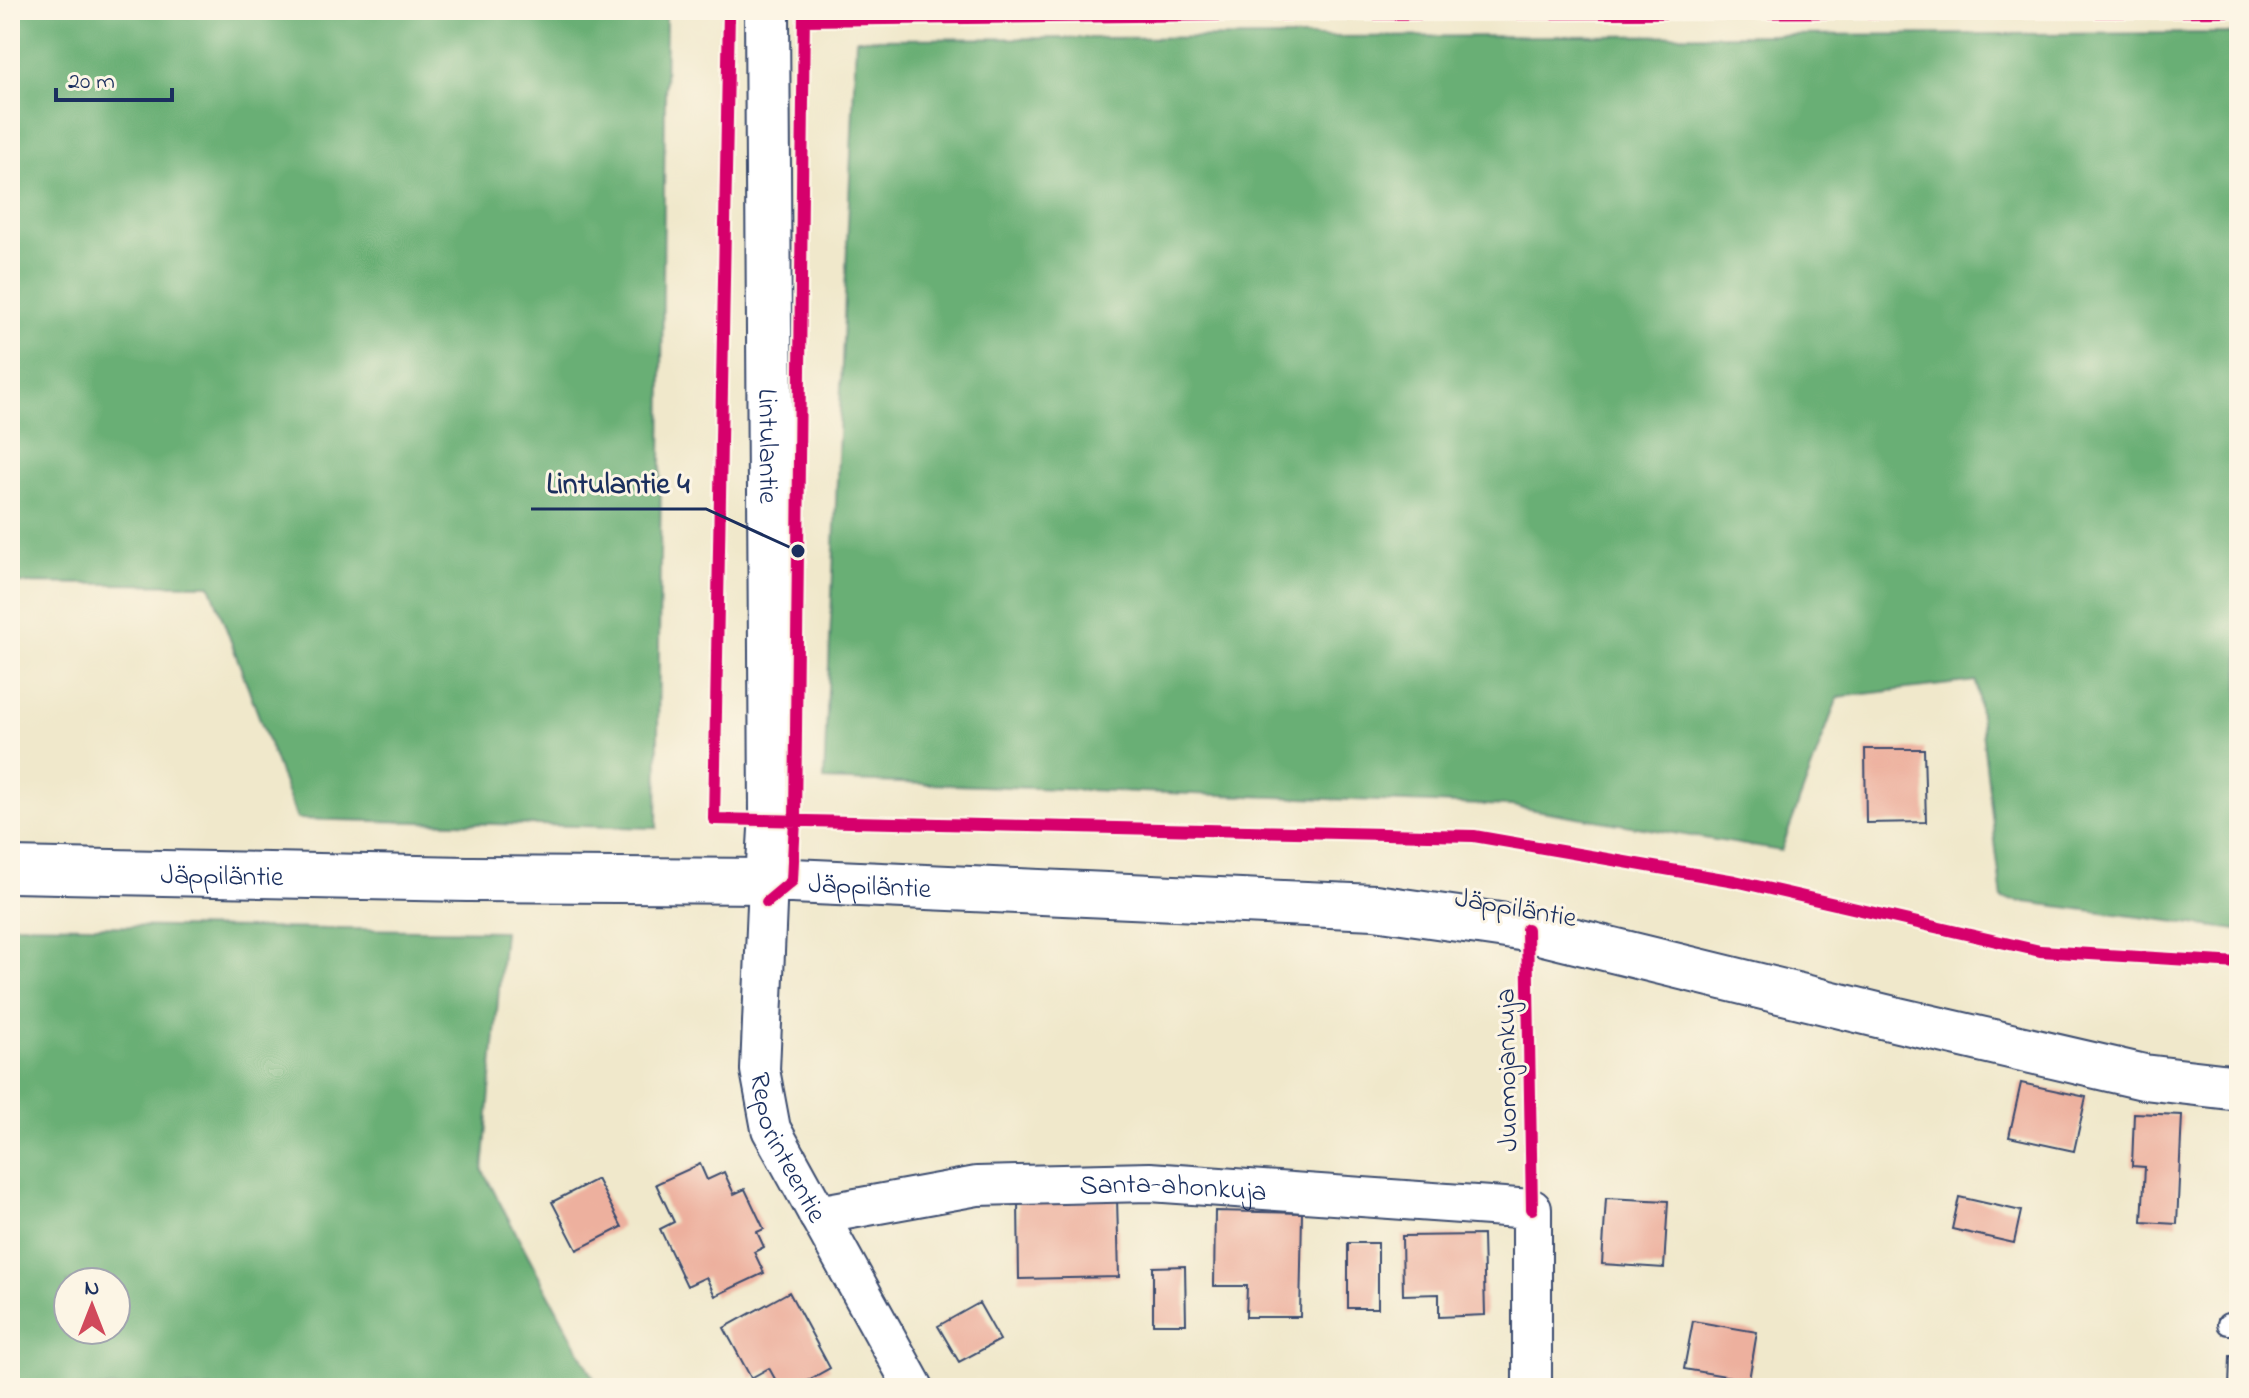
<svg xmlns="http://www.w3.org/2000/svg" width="2249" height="1398" font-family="'Indie Flower',sans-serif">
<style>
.forest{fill:#69af74;stroke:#426f69;stroke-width:2;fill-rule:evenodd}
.building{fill:#edb09e}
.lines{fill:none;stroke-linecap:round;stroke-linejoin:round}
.service-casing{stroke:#3b4b6e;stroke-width:24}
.minor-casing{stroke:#3b4b6e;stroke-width:42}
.tertiary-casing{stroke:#3b4b6e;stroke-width:48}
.secondary-casing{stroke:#3b4b6e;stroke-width:48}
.service{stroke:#fff;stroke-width:20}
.minor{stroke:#fff;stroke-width:38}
.tertiary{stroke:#fff;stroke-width:44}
.secondary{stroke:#fff;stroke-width:44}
.cycleway-casing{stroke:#fcf5e5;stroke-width:17}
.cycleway{stroke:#d6006c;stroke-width:12}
.labels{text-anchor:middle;stroke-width:6;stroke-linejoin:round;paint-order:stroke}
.street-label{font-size:28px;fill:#1b2f5e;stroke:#fcf5e5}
.leader{fill:none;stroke:#1b2f5e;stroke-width:3}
.callout-dot{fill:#1b2f5e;stroke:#fcf5e5;stroke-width:3}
.callout-label{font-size:30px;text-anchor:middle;font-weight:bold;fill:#1b2f5e;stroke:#fcf5e5;stroke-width:6;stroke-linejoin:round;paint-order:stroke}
</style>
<rect width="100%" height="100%" fill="#fcf5e5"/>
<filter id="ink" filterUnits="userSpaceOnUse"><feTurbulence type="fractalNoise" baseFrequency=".0125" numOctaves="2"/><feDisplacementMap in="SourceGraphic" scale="16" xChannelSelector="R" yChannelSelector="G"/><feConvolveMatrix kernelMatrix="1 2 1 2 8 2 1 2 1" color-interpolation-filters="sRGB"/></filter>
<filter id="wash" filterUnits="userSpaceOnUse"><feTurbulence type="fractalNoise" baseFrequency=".006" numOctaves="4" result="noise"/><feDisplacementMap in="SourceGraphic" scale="32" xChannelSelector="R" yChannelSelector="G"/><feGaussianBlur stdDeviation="1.8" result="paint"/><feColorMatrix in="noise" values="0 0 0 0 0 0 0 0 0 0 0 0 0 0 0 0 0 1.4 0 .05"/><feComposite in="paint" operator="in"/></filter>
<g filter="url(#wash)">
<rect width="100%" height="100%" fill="#f0e8cb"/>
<path class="forest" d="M10,10h656l-9,818 -360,-9 -87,-234 -200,-2z
M2239,33v897l-237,-31 -26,-218 -138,16 -57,154 -270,-45 -687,-26 32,-741z
M10,925l494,6 -21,240 116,217h-589zM68,1282h48v48h-48z"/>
<g id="blocks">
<path class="building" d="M1865,749h59l2,73 -60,1z
M2021,1083l65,14 -12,54 -65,-14z
M2134,1113l48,2 -5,109 -35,-2 3,-55 -13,-1z
M700,1164l7,16 17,-8 10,22 11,-5 19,40 -7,3 7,15 -10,5 10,21 -49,23 -9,-19 -19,9 -27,-57 14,-7 -18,-38z
M597,1179l25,48 -45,23 -25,-48z
M1959,1197l62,14 -7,32 -62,-14z
M1117,1198l2,79 -100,2 -1,-79z
M1606,1198l62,3 -4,67 -62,-4z
M1215,1211l87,2 -2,104h-54l1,-31h-33z
M1483,1235l2,80 -46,2v-23l-36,1 -1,-59z
M1348,1243h30v65h-30z
M1185,1266l1,58h-33v-57z
M789,1292l41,76 -36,20h-14l-11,-20 -18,10 -27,-50z
M979,1303l21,37 -41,22 -21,-36z
M1693,1321l64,11 -8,48 -65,-11z
M2230,1356h9v32h-10z"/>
</g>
</g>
<g filter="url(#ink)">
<use href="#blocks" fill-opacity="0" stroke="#3b4b6e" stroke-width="2"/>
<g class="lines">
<g class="service-casing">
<path id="service" d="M2228,1324h11"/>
</g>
<g class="minor-casing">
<g id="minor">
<path id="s1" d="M768,881l-8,189 11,59 143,259"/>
<path id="s2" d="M818,1215l159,-29 173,-4 382,27v179"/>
</g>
</g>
<g class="tertiary-casing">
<g id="tertiary">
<path id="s3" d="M767,10l5,802 -4,69"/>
</g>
</g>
<g class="secondary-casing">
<g id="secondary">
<path id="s4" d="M10,870l457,9 325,2 583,26 152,22 371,91 246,57 95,11"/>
</g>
</g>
<use href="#service" class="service"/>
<use href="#minor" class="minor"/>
<use href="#tertiary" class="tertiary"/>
<use href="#secondary" class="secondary"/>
<g class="cycleway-casing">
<path id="cycleway" d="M729,10l-15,809 760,17 261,45 305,70 199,12
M804,20l500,-6 935,-3
M767,902l25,-21 3,-61 9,-810
M1527,929l5,280"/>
</g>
<use href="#cycleway" class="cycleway"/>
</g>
</g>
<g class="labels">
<g class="street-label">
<text dy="10" stroke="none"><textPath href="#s3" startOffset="436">Lintulantie</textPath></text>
<text dy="10" stroke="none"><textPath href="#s4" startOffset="212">Jäppiläntie</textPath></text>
<text dy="10" stroke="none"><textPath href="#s4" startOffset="860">Jäppiläntie</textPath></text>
<text transform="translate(1516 906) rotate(10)" y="10">Jäppiläntie</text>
<text transform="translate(1505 1070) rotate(-91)" y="10">Juomojankuja</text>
<text dy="10" stroke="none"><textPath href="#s1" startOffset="272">Reporinteentie</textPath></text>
<text dy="10" stroke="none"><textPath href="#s2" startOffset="358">Santa-ahonkuja</textPath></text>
</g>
</g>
<path class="leader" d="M798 551L706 509H531"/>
<circle class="callout-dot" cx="798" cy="551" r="8"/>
<g class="callout-label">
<text x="618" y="493">Lintulantie 4</text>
</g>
<rect width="2249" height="1398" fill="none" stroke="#fcf5e5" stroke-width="40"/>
<g transform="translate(92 1306)"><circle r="38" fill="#fcf5e5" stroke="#a2a6af" stroke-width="2"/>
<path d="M0-6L14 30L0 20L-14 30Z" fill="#d1495b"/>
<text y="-12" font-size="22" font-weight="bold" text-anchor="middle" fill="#1b2f5e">N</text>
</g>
<path d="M56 88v12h116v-12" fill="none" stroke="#1b2f5e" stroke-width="4"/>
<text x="68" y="88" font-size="24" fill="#1b2f5e" stroke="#fcf5e5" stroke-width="6" paint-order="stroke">20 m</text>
</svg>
